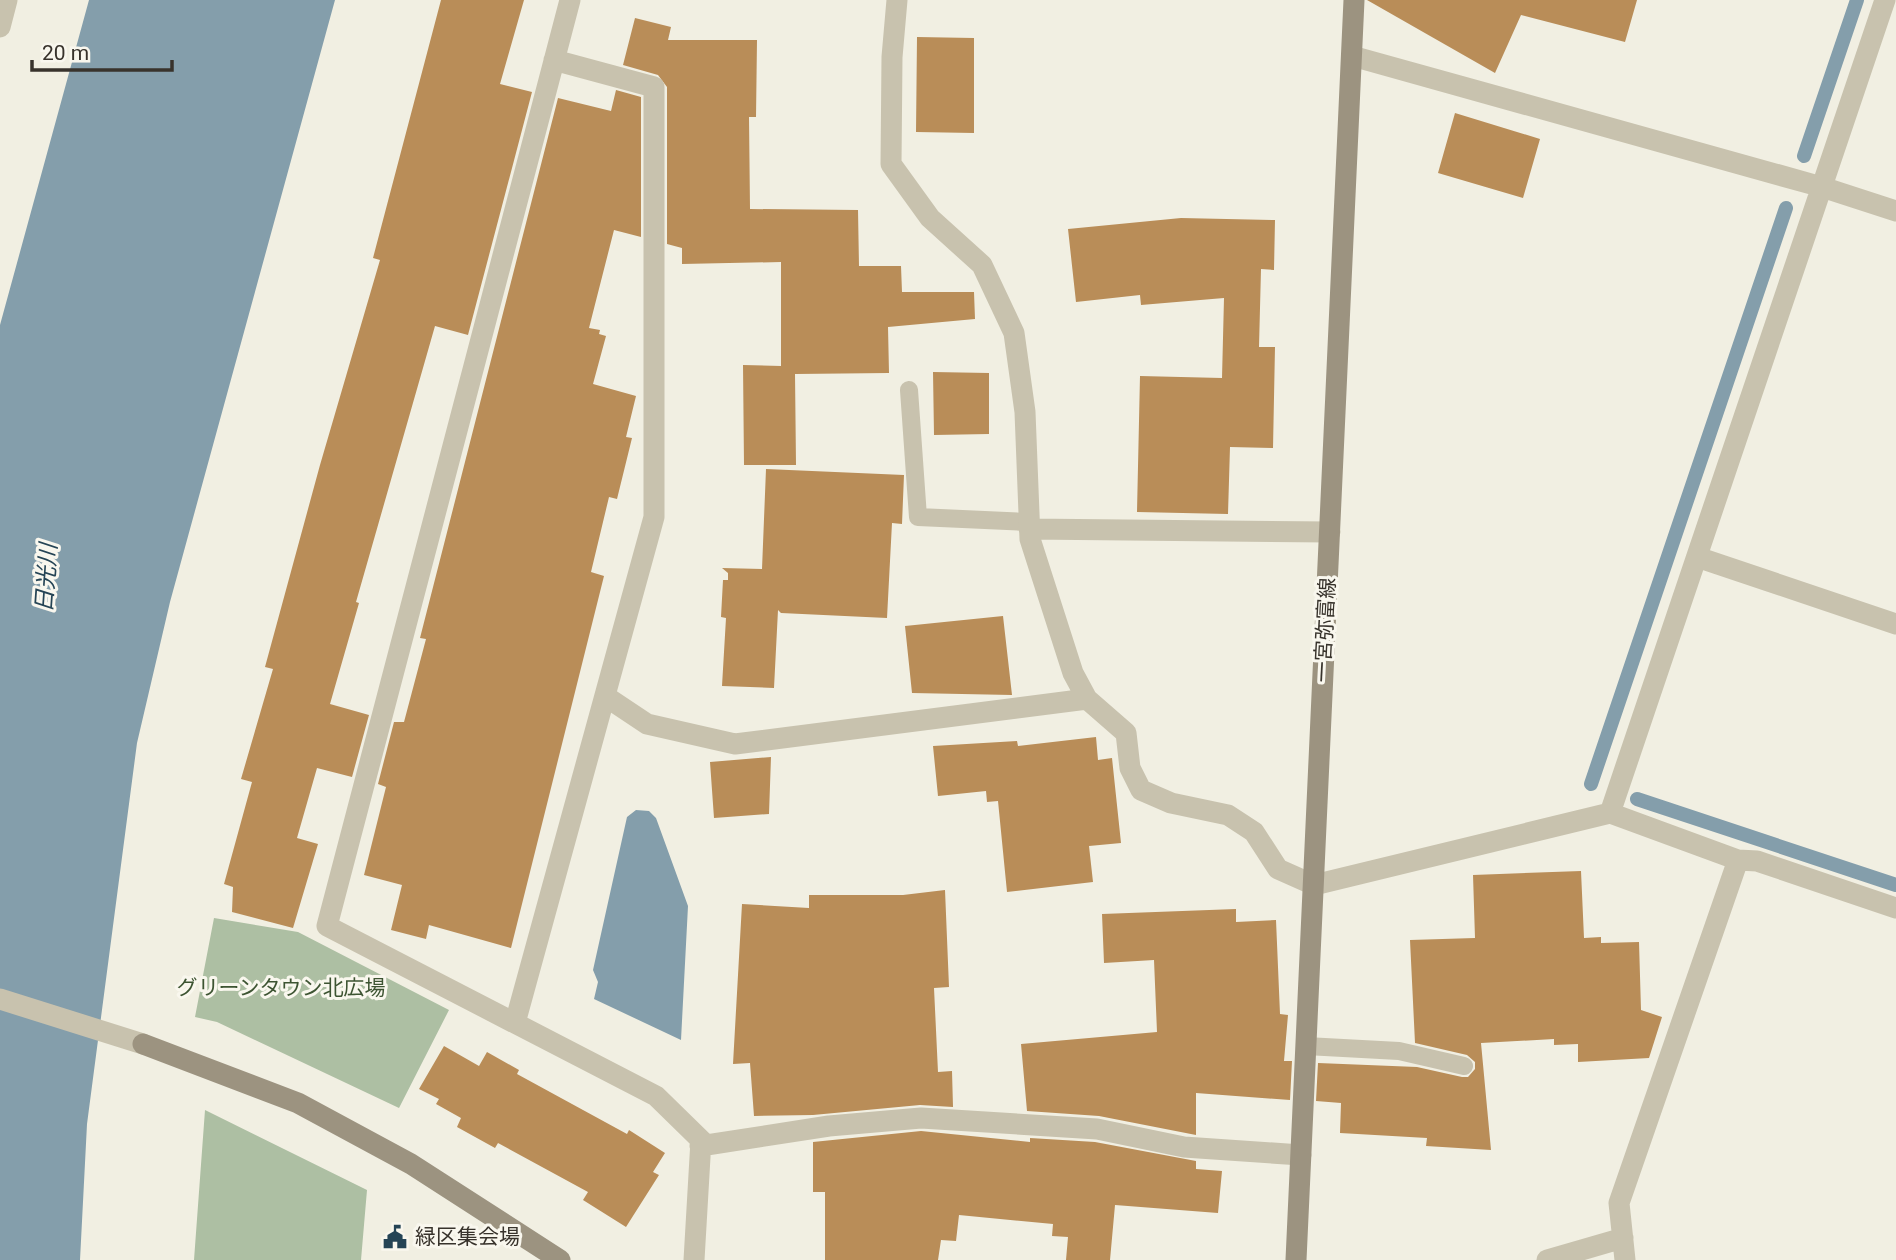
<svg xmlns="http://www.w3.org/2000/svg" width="1896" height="1260" font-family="Roboto,'Noto Sans JP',sans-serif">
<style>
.green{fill:#adbfa3}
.water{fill:#849eab}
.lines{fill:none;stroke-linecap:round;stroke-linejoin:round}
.stream{stroke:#849eab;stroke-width:14}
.building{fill:#b98d58}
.lane{stroke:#c8c2ae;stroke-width:18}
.street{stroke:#c8c2ae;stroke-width:21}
.secondary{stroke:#9c9380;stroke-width:21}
.labels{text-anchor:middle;stroke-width:6;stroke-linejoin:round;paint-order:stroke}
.street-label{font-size:21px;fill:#38332c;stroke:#f9f7ee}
.park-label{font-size:21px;fill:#3d5432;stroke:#f9f7ee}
.poi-label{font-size:21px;fill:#38332c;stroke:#f9f7ee;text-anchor:start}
.water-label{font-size:23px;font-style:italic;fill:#254455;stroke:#f9f7ee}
</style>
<rect width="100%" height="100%" fill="#f1efe2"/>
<path class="green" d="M214,918l84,14 151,78 -50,98 -182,-86 -22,-5z
M205,1110l162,80 -6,70h-167z"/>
<path class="water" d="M89,0h246l-165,602 -33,141 -50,381 -7,136h-80v-935z
M636,810l13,1 7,7 32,88 -7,134 -87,-41 4,-17 -5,-12 34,-153z"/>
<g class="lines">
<path class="stream" d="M1804,156l53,-156
M1591,784l195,-576
M1637,799l259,86"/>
</g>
<path class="building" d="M441,0h83l-24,84 32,8 -64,243 -33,-9 -79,276 3,1 -29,101 39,11 -17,62 -35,-9 -20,70 21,6 -25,84 -61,-16 1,-25 -9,-3 28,-102 -11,-3 32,-110 -8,-2 55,-202 60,-205 -7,-2z
M1367,0h270l-12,42 -104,-27 -26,58z
M635,18l36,9 -3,13h89l-1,77h-7l1,92 108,1 1,56h42l1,26h72l1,27 -87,8 1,46 -94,1 1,91h-52l-1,-100 38,1v-104l-99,2v-16l-15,-4v-157l-9,-12 -35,-10z
M917,37l57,1v95l-58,-1z
M616,90l25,7v140l-27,-7 -25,98 11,2 -1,4 7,2 -13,48 43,12 -10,41 6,1 -15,61 -8,-2 -18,75 13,4 -93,372 -82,-23 -3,14 -35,-9 11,-45 -38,-10 22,-88 -8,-3 16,-62h10l22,-83 -6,-1 138,-540 53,13z
M1455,113l85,26 -17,59 -85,-25z
M1181,218l94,2 -1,50 -13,-1 -2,78h16l-2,101 -43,-1 -2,67 -91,-2 3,-136 82,2 2,-80 -83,7 -1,-10 -64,7 -8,-73z
M933,372l56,1v61l-55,1z
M766,469l138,6 -2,49 -10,-1 -5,95 -106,-5 -3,-3 -4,78 -52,-2 4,-68 -5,-1 2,-37h5v-7l-6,-5 40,1z
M1003,616l9,79 -100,-2 -7,-67z
M1096,737l2,23 14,-2 9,85 -32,3 4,36 -86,10 -9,-91 -11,1 -1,-11 -48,5 -5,-50 84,-5 1,5z
M771,757l-2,57 -55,4 -4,-56z
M1581,871l3,67 17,-1v6l38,-1 2,68 21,7 -13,41 -71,4v-18l-24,1v-6l-73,4 10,107 -65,-4 1,-8 -87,-5 1,-30 -25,-2 2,-38 99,4 45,10h6l7,-8v-7l-8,-7 -52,-12 -5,-103 65,-2 -2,-63z
M945,890l4,97 -15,1 4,84 14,-1 1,36 -33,-2 -107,10 -59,1 -4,-53 -17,1 9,-160 67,4v-13h94z
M1236,909v13l40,-2 4,94 8,1 -4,46h8l-2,39 -94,-7v42l-97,-19 -72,-5 -6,-67 136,-12 -3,-72 -50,3 -2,-49z
M444,1046l35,20 8,-14 32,18 -2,4 110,60 2,-4 36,23 -12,19 6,3 -33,52 -43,-27 5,-8 -90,-49 -3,5 -38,-21 4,-9 -25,-14 3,-5 -20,-10z
M921,1131l109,11v-4l65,4 101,19v8l26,2 -4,42 -103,-8 -5,55h-44l2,-23 -16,-1 1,-12 -94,-9 -3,26 -15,-1 -3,20h-113v-68h-12v-50z"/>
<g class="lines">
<path class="lane" d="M909,390l9,127 111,5
M1306,1046l93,5 65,15"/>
<path class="street" d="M570,0l-243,926 329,170 45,44 -7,120
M897,0l-5,57 -1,107 39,54 52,47 32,68 11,79 5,127 43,134 14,26 39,34 4,35 11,22 30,13 57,12 26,17 24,37 36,16 296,-72
M0,27l7,-27
M1352,56l470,131 74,24
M1029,529l301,3
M1697,557l199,67
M605,696l42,28 88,20 352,-45
M1738,860l19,1 139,47
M0,999l143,45
M515,1023l139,-506v-430l-100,-27
M700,1146l129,-20 92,-8 176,11 87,18 117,8
M1547,1260l76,-22
M1625,1260l-6,-57 119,-343 -128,-47 275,-813"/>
<path class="secondary" d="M143,1044l155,59 113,61 149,96
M1296,1260l58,-1260"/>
</g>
<defs>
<g id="civic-bare" transform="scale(1.89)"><path d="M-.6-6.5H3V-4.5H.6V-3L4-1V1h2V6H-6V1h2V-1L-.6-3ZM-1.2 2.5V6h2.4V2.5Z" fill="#254455" stroke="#f9f7ee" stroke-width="2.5" paint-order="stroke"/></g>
</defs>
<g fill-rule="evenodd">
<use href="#civic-bare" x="395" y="1237"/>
</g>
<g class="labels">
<g class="street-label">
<text transform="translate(1325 630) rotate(-87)" y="7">一宮弥富線</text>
</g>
<g class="park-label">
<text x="281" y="995">グリーンタウン北広場</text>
</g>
<g class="poi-label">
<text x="415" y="1244">緑区集会場</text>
</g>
<g class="water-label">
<text transform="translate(46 578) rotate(-86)" y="8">日光川</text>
</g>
</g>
<path d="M32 60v10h140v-10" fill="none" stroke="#38332c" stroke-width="3.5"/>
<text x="42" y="60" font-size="21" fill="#38332c" stroke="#f9f7ee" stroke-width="5" paint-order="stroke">20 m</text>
</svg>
